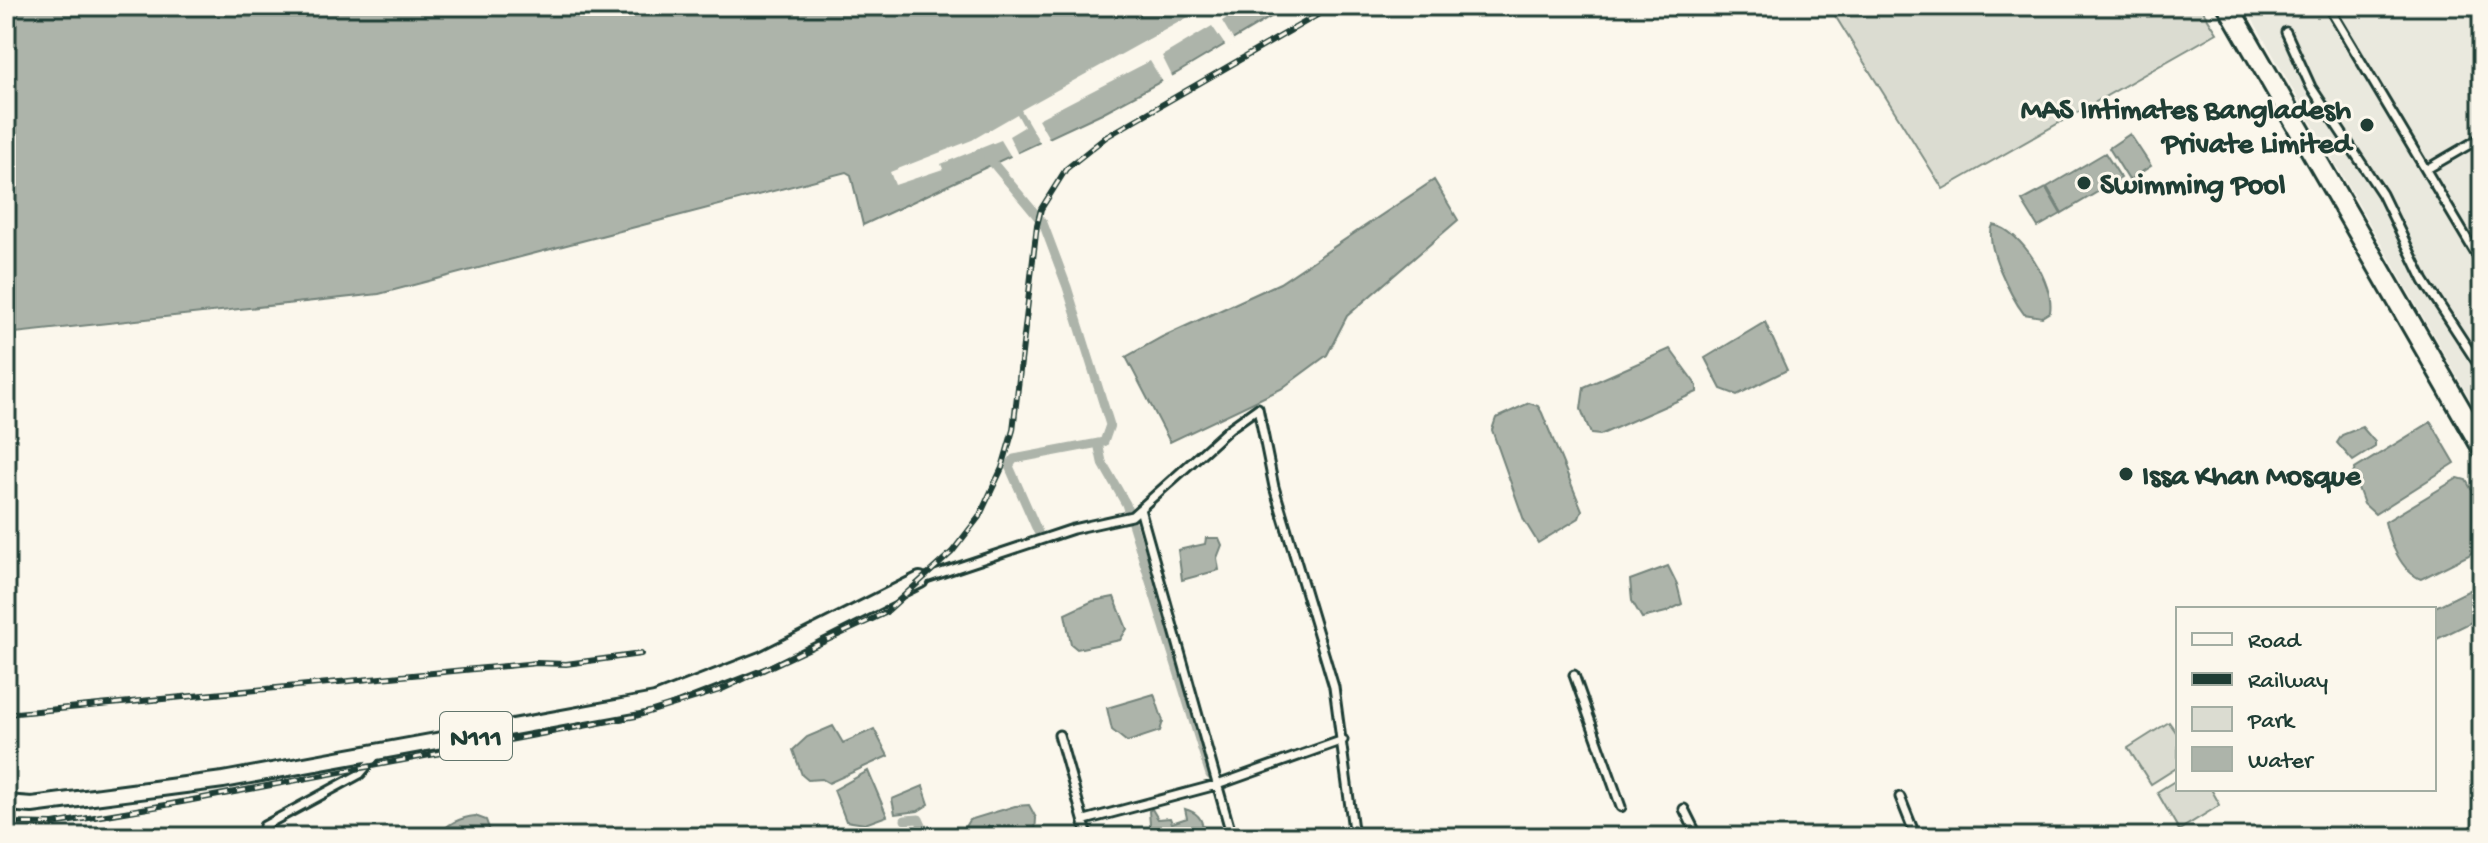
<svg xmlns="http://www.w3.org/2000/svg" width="2488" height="843" font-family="'Gochi Hand',sans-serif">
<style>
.built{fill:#eae9de}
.green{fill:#dbdcd1;stroke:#7d8c82;stroke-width:2}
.water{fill:#adb4aa;stroke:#74847b;stroke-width:2}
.pier{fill:#fbf7ec}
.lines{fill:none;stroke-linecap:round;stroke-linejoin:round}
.canal{stroke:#adb4aa;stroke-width:9}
.street-casing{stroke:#1f3d34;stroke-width:13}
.secondary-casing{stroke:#1f3d34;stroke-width:16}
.highway-casing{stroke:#1f3d34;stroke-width:20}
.street{stroke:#fbf7ec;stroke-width:7}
.secondary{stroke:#fbf7ec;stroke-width:10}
.highway{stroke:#fbf7ec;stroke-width:14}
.rail-casing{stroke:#1f3d34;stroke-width:6}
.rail{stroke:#fbf7ec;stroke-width:3;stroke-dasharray:9;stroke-linecap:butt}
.poi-dot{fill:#1f3d34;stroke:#fbf7ec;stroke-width:3}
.labels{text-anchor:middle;stroke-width:6;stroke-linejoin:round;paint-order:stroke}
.shield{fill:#fbf7ec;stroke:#61756b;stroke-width:2}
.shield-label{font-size:28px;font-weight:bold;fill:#1f3d34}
.poi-label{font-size:30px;font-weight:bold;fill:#1f3d34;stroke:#fbf7ec;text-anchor:start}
</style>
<rect width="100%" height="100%" fill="#fbf7ec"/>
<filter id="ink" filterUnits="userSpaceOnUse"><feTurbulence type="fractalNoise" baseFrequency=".0125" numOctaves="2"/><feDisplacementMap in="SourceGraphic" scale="16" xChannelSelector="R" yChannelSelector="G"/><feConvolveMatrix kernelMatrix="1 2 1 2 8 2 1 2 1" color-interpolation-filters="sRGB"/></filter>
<g filter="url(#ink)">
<path class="built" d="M2245,6h237v414z"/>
<path class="green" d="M1829,6h371l17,27 -274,156z
M2169,722l9,13v32l-27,17 -23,-36z
M2178,779v10h33l9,16 -41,25 -22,-38z"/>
<path class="water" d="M6,6h1283l-112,67 -75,40 -239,112 -12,-50 -5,-3 -467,122 -373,40z
M2130,134l21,32 -22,14 -20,-32z
M2105,153l16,25 -59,35 -15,-26z
M1434,180l24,40 -111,96 -20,39 -46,34 -111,53 -44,-85 36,-20 118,-54z
M2046,188l15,26 -23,13 -16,-26z
M1993,225c28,4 62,60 57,87l-8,5 -18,-3c-12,-16 -41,-71 -31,-89z
M1765,322l22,48 -50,25 -16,-6 -16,-31z
M1670,349l27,37v6l-97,43 -9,-1 -10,-25 3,-22z
M1529,403l9,3 4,7 40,97 -3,8 -41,25 -14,-23 -32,-90 4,-12z
M2431,422l24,41 -80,51 -11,-10 -11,-30 2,-5z
M2362,427l13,15v5l-22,14 -16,-18 5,-8z
M2458,478l8,2 16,28v35l-13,12 -48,24c-20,-7 -32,-39 -36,-57z
M1206,538h13l3,7 -5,13 2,12 -37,10 -4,-30 27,-6z
M1668,566l9,18 5,20 -16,8 -24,6 -10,-17 -2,-21z
M2482,584v33l-47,23 -4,-31z
M1114,597l13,32 -7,11 -43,9 -6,-5 -6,-30 28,-13z
M1154,694l9,27 -3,10 -33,11 -15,-12 -5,-22z
M833,726l10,17 31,-14 14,27 -59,27 -7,-4 -14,1 -6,-5 -9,-25 14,-13z
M868,771l19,45 -22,8 -19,-3 -12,-31z
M923,786l6,18 -11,7 -23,3 -3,-15z
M1029,805l7,13 -1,16 -76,3 10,-17 46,-14z
M1152,809l6,10 12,-1 2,5 15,-5 -2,-9c15,4 20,13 17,28h-51l-2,-26z
M475,816l11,4 6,17h-53c5,-13 24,-20 36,-21z"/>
<path class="pier" d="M1208,6h37l-23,15 13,22 -8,5 -15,-22 -50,30 11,22 -9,6 -14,-23 -112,58 13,23 -9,4 -21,-36z
M1017,114l7,13 -15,9 10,21 -6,3 -12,-20 -60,24 2,5 -48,16 -5,-13 82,-32z"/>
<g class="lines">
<path class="canal" d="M988,157l55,66 24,64 43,138 -6,17 -90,17 -5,7 29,66
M1098,443l4,19 24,42 84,271
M905,820l14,-1 8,18"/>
<g class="street-casing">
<path id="street" d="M2328,6l154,258
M2286,32l25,55 71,107 42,87 58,89
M2427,169l55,-32
M1140,509l92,328
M920,580l153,-51 59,-13 98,-88 28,-20 16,79 60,200 20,150
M1574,675l47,132
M1059,735l29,102
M1900,797l16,40
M1684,809l14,28
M1085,820l135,-36 123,-44
M270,837l-6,-11 96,-52 16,-19"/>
</g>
<g class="secondary-casing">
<path id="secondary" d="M2223,6l259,450
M2233,6l249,432"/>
</g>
<g class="highway-casing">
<path id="highway" d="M6,803l26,2 191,-25 432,-79 108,-42 157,-79"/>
</g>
<use href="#street" class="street"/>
<use href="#secondary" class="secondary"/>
<use href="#highway" class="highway"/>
<g class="rail-casing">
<path id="rail" d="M6,714l531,-51 29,1 75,-10
M6,823l47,1 113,-19 470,-89 84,-26 165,-77 67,-61 27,-35 23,-49 11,-38 24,-205 4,-16 25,-40 40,-32 227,-131"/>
</g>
<use href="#rail" class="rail"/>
</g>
</g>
<g class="poi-dot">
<circle cx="2367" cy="125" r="8"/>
<circle cx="2084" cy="183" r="8"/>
<circle cx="2126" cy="474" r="8"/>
</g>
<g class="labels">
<rect class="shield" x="440" y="712" width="72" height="48" rx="6"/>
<g class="shield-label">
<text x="476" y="746">N111</text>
</g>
<g class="poi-label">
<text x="2351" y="118" text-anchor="end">MAS Intimates Bangladesh<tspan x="2351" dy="34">Private Limited</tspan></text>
<text x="2100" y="193">Swimming Pool</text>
<text x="2142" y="484">Issa Khan Mosque</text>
</g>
</g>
<rect width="2488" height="843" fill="none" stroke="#fbf7ec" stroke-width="32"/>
<rect x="16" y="16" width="2456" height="811" fill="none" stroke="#1f3d34" stroke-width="3" filter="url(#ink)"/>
<rect x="2176" y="607" width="260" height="184" fill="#fbf7ec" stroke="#a3ada2" stroke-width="2"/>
<rect x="2192" y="633" width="40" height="12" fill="#fbf7ec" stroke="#a3ada2" stroke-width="2"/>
<text x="2248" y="647" font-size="24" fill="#1f3d34">Road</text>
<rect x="2192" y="673" width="40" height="12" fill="#1f3d34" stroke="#a3ada2" stroke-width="2"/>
<text x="2248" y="687" font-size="24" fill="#1f3d34">Railway</text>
<rect x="2192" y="707" width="40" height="24" fill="#dbdcd1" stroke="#a3ada2" stroke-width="2"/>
<text x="2248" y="727" font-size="24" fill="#1f3d34">Park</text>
<rect x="2192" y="747" width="40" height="24" fill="#adb4aa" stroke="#a3ada2" stroke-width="2"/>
<text x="2248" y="767" font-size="24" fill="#1f3d34">Water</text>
</svg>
